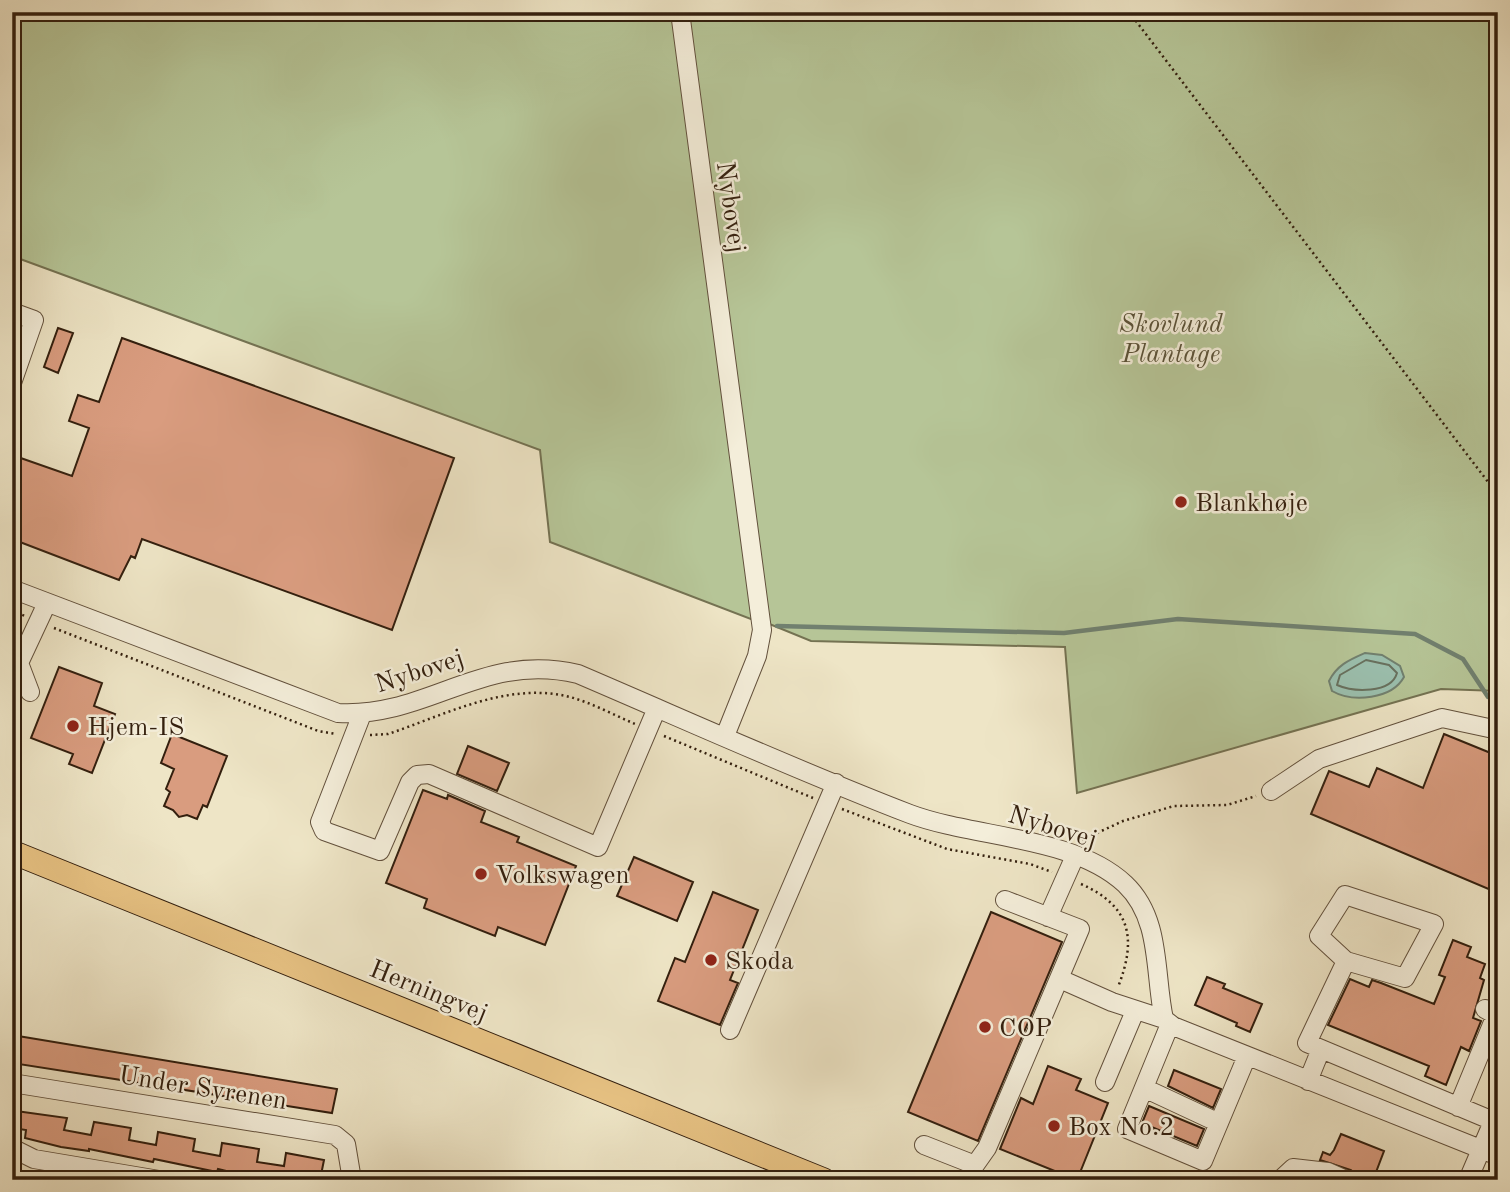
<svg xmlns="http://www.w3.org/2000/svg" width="1510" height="1192" font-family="'Old Standard TT',serif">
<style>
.green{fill:#b6c597;stroke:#747252;stroke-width:2}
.water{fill:#9bc0af;stroke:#71806f;stroke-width:2}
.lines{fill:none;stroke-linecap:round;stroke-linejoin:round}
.shore{stroke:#67705e;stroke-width:2}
.stream{stroke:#71806f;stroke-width:4.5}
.building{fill:#d99c7f;stroke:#331f0e;stroke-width:2}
.minor-casing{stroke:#62503c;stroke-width:20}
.major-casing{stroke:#331f0e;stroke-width:25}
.path{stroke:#331f0e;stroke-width:2.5;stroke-dasharray:2 3.5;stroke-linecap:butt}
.minor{stroke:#f4eeda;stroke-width:18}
.major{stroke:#e7c283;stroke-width:23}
.poi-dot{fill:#8f2418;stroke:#f4eeda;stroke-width:2.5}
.labels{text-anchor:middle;stroke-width:5;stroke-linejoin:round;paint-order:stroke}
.street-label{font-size:26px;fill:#331f0e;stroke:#f4eeda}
.park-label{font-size:26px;font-style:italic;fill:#5a5137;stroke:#f4eeda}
.poi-label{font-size:26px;fill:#331f0e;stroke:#f4eeda;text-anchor:start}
</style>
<rect width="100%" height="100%" fill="#eee5c6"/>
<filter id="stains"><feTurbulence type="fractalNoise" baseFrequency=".00286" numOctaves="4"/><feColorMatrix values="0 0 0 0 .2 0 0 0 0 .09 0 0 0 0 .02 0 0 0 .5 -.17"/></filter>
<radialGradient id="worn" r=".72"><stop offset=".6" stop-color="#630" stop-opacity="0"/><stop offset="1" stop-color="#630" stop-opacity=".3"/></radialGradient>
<path class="green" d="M12,12h661l83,609 -206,-79 -10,-92 -528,-194z
M684,12h814v679l-57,-2 -364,104 -12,-146 -254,-6 -44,-18z"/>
<path class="water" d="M1365,653l17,2 18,11 4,11c-12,22 -51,26 -72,14l-3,-10c8,-16 20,-21 36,-28z"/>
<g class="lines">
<path class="shore" d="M1366,660l23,5 8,8c-6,21 -44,19 -60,12l3,-10z"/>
<path class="stream" d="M777,626l287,7 114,-14 237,15 48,25 25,38h10"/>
</g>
<path class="building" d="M58,328l15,5 -15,40 -14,-6z
M122,338l332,120 -62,172 -250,-91 -7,19 -4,-2 -12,24 -107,-41v-84l60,21 17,-48 -20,-7 9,-26 21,7z
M59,667l43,16 -8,23 21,8 -23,59 -23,-9 4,-10 -42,-16z
M172,734l55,22 -20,51 -4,-2 -6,14 -10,-4 -8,2 -6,-7 -9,-4 6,-14 -4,-3 8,-20 -13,-6z
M1444,734l54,22v137l-187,-79 18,-43 40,16 8,-19 46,20z
M468,746l41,17 -12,28 -40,-17z
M423,790l24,9 1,-4 37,16 -4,11 38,15 -2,5 59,24 -31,79 -47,-18 -3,9 -71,-28 3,-9 -41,-16z
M634,857l59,25 -16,39 -60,-25z
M713,892l45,18 -28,70 8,3 -18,42 -62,-24 17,-43 10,4z
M991,912l71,30 -84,199 -70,-29z
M1453,940l18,7 -4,10 18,7 -5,14 4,2 -11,38 8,3 -12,30 -8,-4 -15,38 -21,-9 4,-10 -101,-41 22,-46 19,8 3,-7 9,3 53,21 11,-27 -6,-2z
M1207,977l18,7 -2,4 39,16 -12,28 -14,-6 1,-3 -42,-18z
M12,1035l325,54 -5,24 -320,-50z
M1048,1066l33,13 -5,11 32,13 -31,77 -77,-31 21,-51 12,6z
M1174,1070l47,19 -8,19 -45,-22z
M1149,1106l55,23 -7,17 -55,-23z
M16,1111l51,7 -3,12 27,5 3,-13 37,6 -2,12 27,5 2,-13 37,7 -2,12 27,5 2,-13 37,6 -2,13 27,4 2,-13 38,7 -4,20h-57l-45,-11 -1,3 -63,-13 -1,3 -64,-13v2l-28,-4 -36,-9 1,-8 -13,-2z
M1341,1134l43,17 -11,29h-13l-9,-10 -31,-10 3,-8 7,3 4,-5z"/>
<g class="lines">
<g class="minor-casing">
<path id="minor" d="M680,12l82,618 -5,26 -32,80
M12,312l22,8 -22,63
M12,589l326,124c91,5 144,-62 240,-39 110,47 220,97 332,140 64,24 164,22 215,70 37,35 29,90 39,135l9,7 325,130
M30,692l-11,-29 28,-60
M362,714l-42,108 4,9 56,20 30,-69 7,-7 12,-1 169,73 59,-139
M1271,791l48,-32 123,-41 56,12
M1048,917l27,-61
M1346,961l-27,-25 26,-41 89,29 -29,54 -59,-17 -39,82 186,78
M1060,979l52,23 52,17
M1170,1024l-43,105 76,32 44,-105
M730,1030l106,-247
M1308,1081l13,-32
M1105,1082l30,-71
M12,1083l323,52 11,9 6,36
M1144,1088l75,35
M1458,1107l38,-92 -11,-6
M924,1145l51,20 12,-17 93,-219 -75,-29
M12,1148l22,11 125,21
M1216,1180h4
M1280,1180l13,-12 35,4 18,8
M1468,1180l30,-70"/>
</g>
<g class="major-casing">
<path id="major" d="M12,852l812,328"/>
</g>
<path class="path" d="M1129,12l369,483
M12,611l13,5
M54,628l264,103 18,3
M370,735l18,-1c57,-19 120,-53 182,-37 22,6 44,18 65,27
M664,736l149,62
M842,809l105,40 83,15 22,8
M1082,840l41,-19 51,-15 53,-1 29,-9
M1081,884c50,22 56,55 37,103"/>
<use href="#minor" class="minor"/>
<use href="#major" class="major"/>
</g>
<g class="poi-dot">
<circle cx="1181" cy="502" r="7"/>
<circle cx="73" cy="726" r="7"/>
<circle cx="481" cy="874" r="7"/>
<circle cx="711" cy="960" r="7"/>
<circle cx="985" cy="1027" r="7"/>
<circle cx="1054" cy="1126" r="7"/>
</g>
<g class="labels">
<g class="street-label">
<text transform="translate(732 207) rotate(82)" y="9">Nybovej</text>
<text transform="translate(419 670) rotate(-18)" y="9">Nybovej</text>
<text transform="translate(1053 826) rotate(17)" y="9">Nybovej</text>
<text transform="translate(429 990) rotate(22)" y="9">Herningvej</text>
<text transform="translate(203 1087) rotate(9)" y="9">Under Syrenen</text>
</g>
<g class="park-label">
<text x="1171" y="332">Skovlund<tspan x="1171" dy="30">Plantage</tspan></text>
</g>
<g class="poi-label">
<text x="1195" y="511">Blankhøje</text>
<text x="87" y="735">Hjem-IS</text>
<text x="495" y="883">Volkswagen</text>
<text x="725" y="969">Skoda</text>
<text x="999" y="1036">COP</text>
<text x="1068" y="1135">Box No.2</text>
</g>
</g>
<rect width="1510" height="1192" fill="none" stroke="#eee5c6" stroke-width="42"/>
<rect x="14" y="14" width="1482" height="1164" fill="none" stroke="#331f0e" stroke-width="3.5"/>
<rect x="21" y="21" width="1468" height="1150" fill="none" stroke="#331f0e" stroke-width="2"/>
<rect width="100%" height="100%" filter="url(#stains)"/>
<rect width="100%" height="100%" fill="url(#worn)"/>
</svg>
